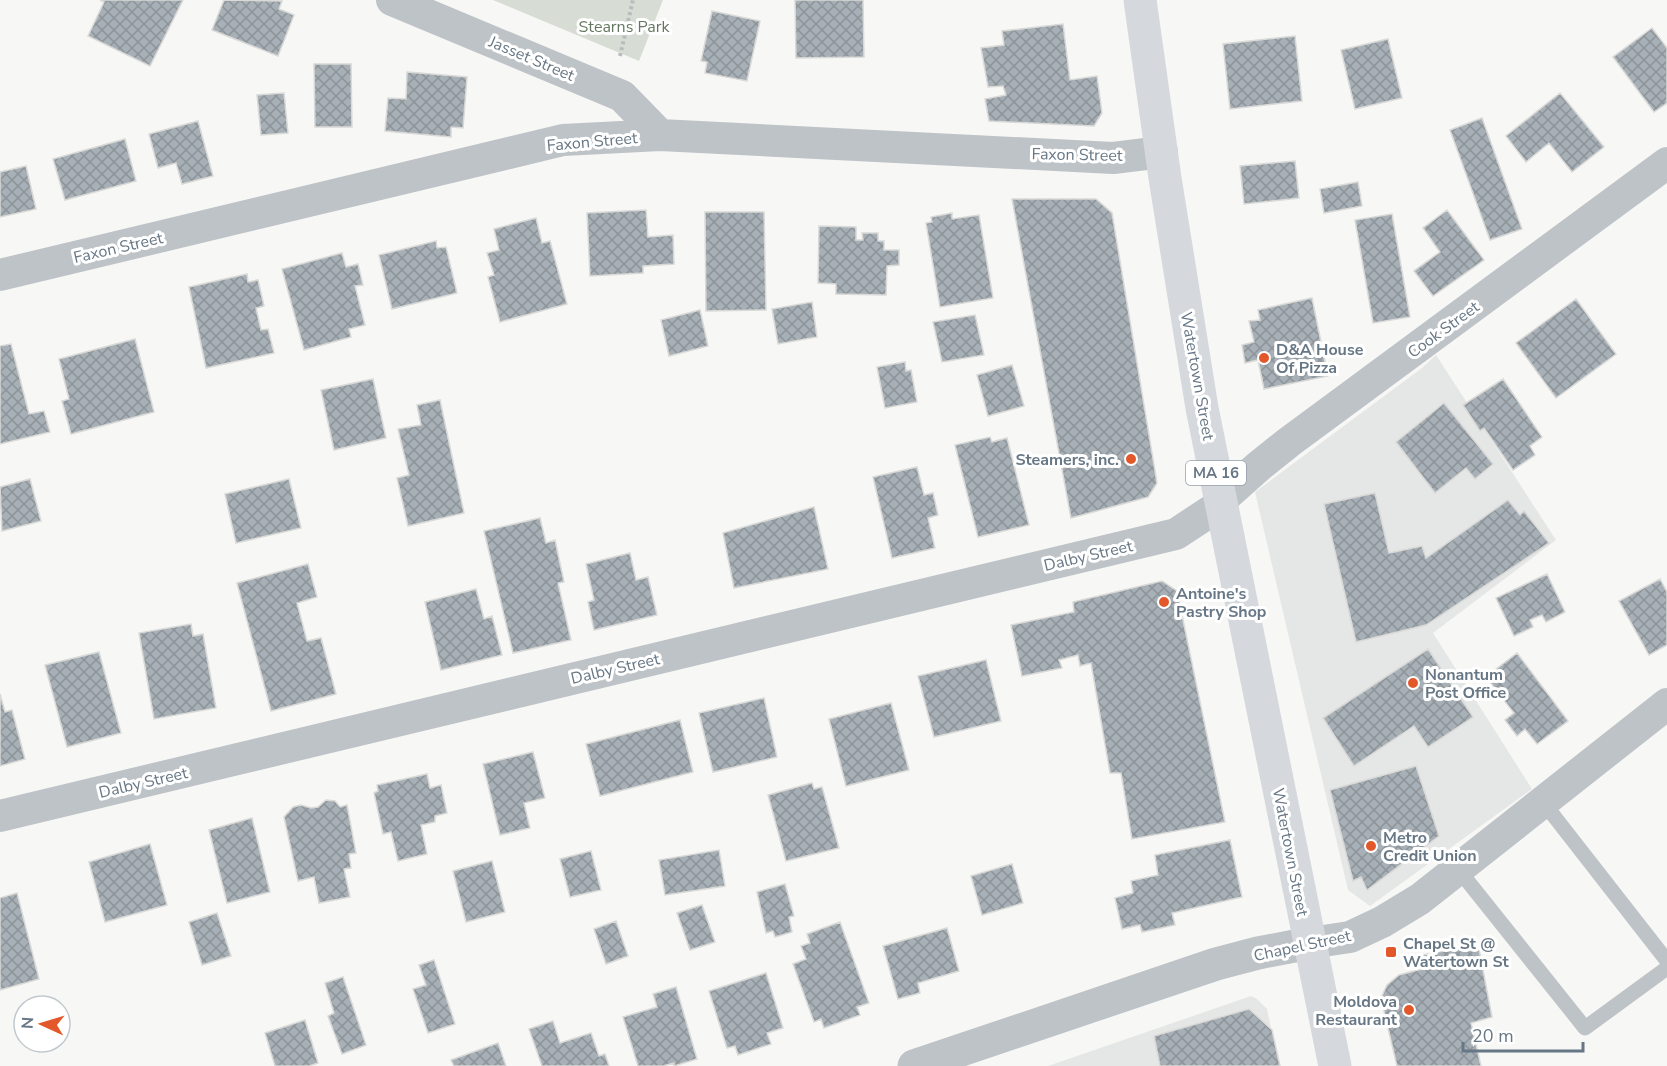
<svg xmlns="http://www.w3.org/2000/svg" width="1667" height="1066" font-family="'Nunito Sans',sans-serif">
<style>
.built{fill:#e5e6e6}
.park{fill:#d7dcd4}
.building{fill:url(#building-cross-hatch);stroke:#d9d9d7;stroke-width:1.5}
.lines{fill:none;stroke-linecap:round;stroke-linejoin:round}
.path{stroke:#b9bcbf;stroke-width:4;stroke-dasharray:3 3;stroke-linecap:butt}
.service{stroke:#bec3c7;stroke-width:15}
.minor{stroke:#bec3c7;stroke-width:32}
.tertiary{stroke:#bec3c7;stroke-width:33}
.primary{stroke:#d5d9dd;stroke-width:33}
.poi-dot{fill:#e2582a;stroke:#fff;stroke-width:2}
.labels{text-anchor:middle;stroke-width:6;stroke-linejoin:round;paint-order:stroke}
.shield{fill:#fff;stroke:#95a0aa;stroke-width:1.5}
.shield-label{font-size:15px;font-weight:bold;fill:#677785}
.park-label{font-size:16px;fill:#667761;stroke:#fff}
.street-label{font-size:16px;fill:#677785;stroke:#fff}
.poi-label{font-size:16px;font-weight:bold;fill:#677785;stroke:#fff;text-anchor:start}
</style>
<defs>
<pattern id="building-cross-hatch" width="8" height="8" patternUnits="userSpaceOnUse" patternTransform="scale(1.5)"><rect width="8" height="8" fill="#a7b0b6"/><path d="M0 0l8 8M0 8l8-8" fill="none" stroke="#8c949a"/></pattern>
</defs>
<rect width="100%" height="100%" fill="#f7f7f5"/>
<path class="built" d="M1436,355l120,185 -123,93 99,156 -162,117 -22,-16 -93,-398 167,-124z
M1251,996l6,3 10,10 12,57h-231z"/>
<path class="park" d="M493,0h170l-24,61z"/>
<path class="building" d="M100,0h83l-33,66 -62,-30 16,-34z
M224,0l58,1 -3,8 15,6 -16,41 -66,-26z
M795,0h68l1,57 -68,1z
M712,11l48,10 -13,60 -42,-8 2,-11 -6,-1z
M1063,24l7,56 27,-4 5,37 -8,13 -105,-5 -4,-22 21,-4 -3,-9 -15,1 -7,-39 23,-3 -2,-14z
M1652,28l15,20v55l-13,9 -41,-55z
M1295,36l7,65 -72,8 -7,-65z
M1388,39l14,59 -47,11 -14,-59z
M314,64h37l1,63h-37z
M407,72l60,5 -4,51 -12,-1v10l-66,-6 3,-33 18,1z
M284,93l4,40 -27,2 -4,-40z
M1560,93l44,54 -32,25 -23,-29 -23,19 -20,-26z
M1482,118l40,111 -32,11 -40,-110z
M198,121l15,55 -31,8 -6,-21 -18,5 -9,-34z
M125,139l11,42 -71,19 -12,-41z
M1295,161l4,37 -55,6 -4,-38z
M26,166l10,43 -36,8v-45z
M1358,182l4,24 -38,7 -4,-24z
M1012,199h84l16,14 45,270 -9,14 -77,21z
M646,210l2,27 25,-2 1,29 -31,2v7l-53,3 -3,-63z
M1447,210l37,50 -51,36 -19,-25 26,-19 -17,-24z
M705,212h59l2,98 -60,1z
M952,213v6l27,-4 14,83 -53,9 -14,-84 6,-1 -1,-5z
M1392,214l18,103 -37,6 -18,-103z
M536,218l6,25 8,-2 17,63 -67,18 -12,-45 6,-2 -7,-22 12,-3 -5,-21z
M819,226l37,1v13h7l-1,-7h16v8h6v9h15v15l-12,1 -1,29 -50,-1v-10l-18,-1z
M436,241l1,7 9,-1 11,46 -65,16 -13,-54z
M342,253l4,14 12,-3 5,21 -8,1 10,39 -16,4 2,8 -47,13 -22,-81z
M247,274l1,8 10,-2 6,26 -8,2 5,22 7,-1 6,24 -68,15 -17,-81z
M1312,298l16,78 -64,13 -6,-29 -13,3 -3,-18 12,-3 -5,-21 11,-1 -2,-10z
M1576,299l40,55 -60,44 -40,-55z
M812,302l5,35 -39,7 -6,-35z
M700,310l8,36 -39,10 -8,-36z
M975,315l9,40 -42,7 -9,-40z
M135,339l19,73 -83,22 -9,-33 7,-2 -10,-40z
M11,344l18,70 15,-3 6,21 -50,12v-98z
M905,362l1,9 5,-1 6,32 -32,6 -8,-41z
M1012,365l12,41 -36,10 -11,-41z
M373,379l13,59 -52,12 -13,-60z
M1503,379l39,58 -12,9 5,9 -22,15 -29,-42 -4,3 -17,-26z
M440,400l24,113 -56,13 -11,-48 12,-3 -11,-46 23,-4 -4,-20z
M1444,403l49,61 -18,15 -9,-11 -31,25 -39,-51z
M990,437l2,5 15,-4 22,87 -51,12 -23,-92z
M917,467l7,28 9,-2 5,22 -10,3 7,30 -43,10 -19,-81z
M30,479l11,42 -39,10 -2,-44z
M289,479l12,49 -65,15 -11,-49z
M1375,493l14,60 33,-7 4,12 82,-58 12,15 4,-4 25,32 -123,82 -70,17 -32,-138z
M814,507l14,62 -94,19 -11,-55z
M540,518l6,25 9,-3 9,42 -6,1 13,57 -58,13 -29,-122z
M630,553l6,27 12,-3 9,38 -63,15 -6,-28 6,-2 -8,-36z
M308,564l9,33 -20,6 10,38 14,-3 15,56 -65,17 -34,-128z
M1547,574l18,38 -19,10 -4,-7 -12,5 3,7 -19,9 -18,-38z
M1660,579l7,13v53l-18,10 -30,-54z
M1162,581l15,10 48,231 -93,17 -11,-66h-11l-19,-110 -11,3 -2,-11 -19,5 3,8 -40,8 -11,-51 63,-13 -1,-10z
M476,589l8,30 8,-3 10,39 -61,15 -16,-68z
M191,624l2,12 10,-2 13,74 -62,11 -15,-86z
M1428,649l45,68 -45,30 -14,-21 -60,40 -31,-48z
M99,652l22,81 -54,14 -22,-82z
M1517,653l51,68 -31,23 -12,-15 -8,7 -12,-16 9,-7 -28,-36z
M986,660l15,61 -67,16 -16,-61z
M0,694l5,18 7,-2 13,49 -25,7z
M764,698l13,59 -64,15 -14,-59z
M891,703l18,67 -63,16 -17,-67z
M680,720l13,52 -93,24 -14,-52z
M533,752l12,46 -21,5 6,25 -30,7 -17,-71z
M1416,766l23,70 -72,54 -6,-13 -8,4 -23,-91z
M427,774l3,14 11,-3 6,28 -12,3v6l-14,3 6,29 -29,7 -7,-29 -8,2 -9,-41 4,-2 -1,-6z
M812,783l2,6 8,-2 17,61 -53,13 -18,-66z
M326,800l9,1 5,6 7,-2 9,48 -7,1 2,14 -7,1 6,28 -31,6 -5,-26 -16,4 -14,-64 9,-10 8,-2 10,3 7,-1z
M252,818l18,74 -43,11 -18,-73z
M1230,840l12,57 -70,16 3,12 -33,7 -2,-7 -18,4 -7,-31 18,-5 -2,-12 27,-6 -3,-20z
M150,844l17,61 -62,17 -16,-60z
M719,850l6,36 -60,9 -6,-35z
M591,851l10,39 -31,7 -10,-38z
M492,861l13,51 -39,10 -13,-51z
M1012,864l11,39 -41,12 -11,-39z
M785,884l9,32 -5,1 3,15 -17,5 -2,-6 -7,2 -9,-41z
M17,893l22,86 -39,11v-92z
M702,905l13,37 -25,8 -13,-37z
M217,913l14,43 -29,9 -13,-43z
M616,921l12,35 -22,8 -12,-35z
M840,922l29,81 -12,4 3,8 -36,13 -3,-9 -7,3 -21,-58 13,-5 -5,-13 9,-3 -3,-9z
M947,928l12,43 -41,12 2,10 -22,6 -15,-53z
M1478,944l14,73 -21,6 10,43h-84l-16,-68 6,-13 12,-10 27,-7 -3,-13z
M434,960l21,64 -27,9 -15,-44 13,-4 -7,-20z
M766,973l17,55 -16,5 4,11 -33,11 -3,-9 -8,2 -18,-57z
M343,977l23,68 -24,9 -14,-38 6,-3 -9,-30z
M676,987l21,72 -23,7v-3l-11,3h-25l-15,-49 34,-10 -4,-13z
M1249,1009l23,21 8,36h-120l-6,-30z
M305,1020l13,43 -9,3h-34l-10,-33z
M553,1021l7,22 31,-10 8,23 6,-2 4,12h-67l-13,-37z
M498,1043l8,23h-52l-3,-6z"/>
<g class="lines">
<path class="path" d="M620,56l13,-56"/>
<path class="service" d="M1543,802l124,159
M1458,869l127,159 82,-60"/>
<path class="minor" d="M392,0l230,96 38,39
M0,275l563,-135 97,-5 453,23 49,-6
M1222,499l37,-33 30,-24 378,-279
M0,816l1176,-282 47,-31
M1310,943l40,-6 32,-15 38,-23 247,-195"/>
<path class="tertiary" d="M914,1066l302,-102 42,-11 52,-10"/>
<path class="primary" d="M1140,0l25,178 37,230 133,658"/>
</g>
<g class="poi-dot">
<circle cx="1264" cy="358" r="6"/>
<circle cx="1131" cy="459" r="6"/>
<circle cx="1164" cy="602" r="6"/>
<circle cx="1413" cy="683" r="6"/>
<circle cx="1371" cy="846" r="6"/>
<rect x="1385" y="946" width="12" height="12" rx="3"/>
<circle cx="1409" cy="1010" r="6"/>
</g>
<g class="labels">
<rect class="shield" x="1186" y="461" width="60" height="24" rx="4.5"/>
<g class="shield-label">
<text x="1216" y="478">MA 16</text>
</g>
<g class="park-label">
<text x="624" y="32">Stearns Park</text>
</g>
<g class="street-label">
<text transform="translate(532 58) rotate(23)" y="6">Jasset Street</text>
<text transform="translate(592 141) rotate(-5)" y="6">Faxon Street</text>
<text transform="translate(1077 154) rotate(1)" y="6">Faxon Street</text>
<text transform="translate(118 247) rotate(-13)" y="6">Faxon Street</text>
<text transform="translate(1443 329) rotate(-36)" y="6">Cook Street</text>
<text transform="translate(1198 376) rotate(80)" y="6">Watertown Street</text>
<text transform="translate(1088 555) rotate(-13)" y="6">Dalby Street</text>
<text transform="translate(615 668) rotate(-13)" y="6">Dalby Street</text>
<text transform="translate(143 782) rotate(-13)" y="6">Dalby Street</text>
<text transform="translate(1291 852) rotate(79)" y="6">Watertown Street</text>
<text transform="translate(1302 945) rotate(-12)" y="6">Chapel Street</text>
</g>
<g class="poi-label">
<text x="1276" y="355">D&amp;A House<tspan x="1276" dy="18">Of Pizza</tspan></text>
<text x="1119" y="465" text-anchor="end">Steamers, inc.</text>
<text x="1176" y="599">Antoine's<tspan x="1176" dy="18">Pastry Shop</tspan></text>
<text x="1425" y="680">Nonantum<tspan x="1425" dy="18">Post Office</tspan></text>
<text x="1383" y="843">Metro<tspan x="1383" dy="18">Credit Union</tspan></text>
<text x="1403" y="949">Chapel St @<tspan x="1403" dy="18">Watertown St</tspan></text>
<text x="1397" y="1007" text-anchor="end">Moldova<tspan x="1397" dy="18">Restaurant</tspan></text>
</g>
</g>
<g transform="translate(42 1024) rotate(274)"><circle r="28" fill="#ffffff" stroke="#c2c9ce" stroke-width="1.5"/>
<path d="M0-4.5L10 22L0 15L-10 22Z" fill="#e2582a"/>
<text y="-9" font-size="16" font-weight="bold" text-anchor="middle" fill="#677785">N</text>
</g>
<path d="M1463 1042v9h120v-9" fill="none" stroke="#677785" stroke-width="3"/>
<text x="1472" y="1042" font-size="18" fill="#677785" stroke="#ffffff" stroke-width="4.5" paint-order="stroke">20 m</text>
</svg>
